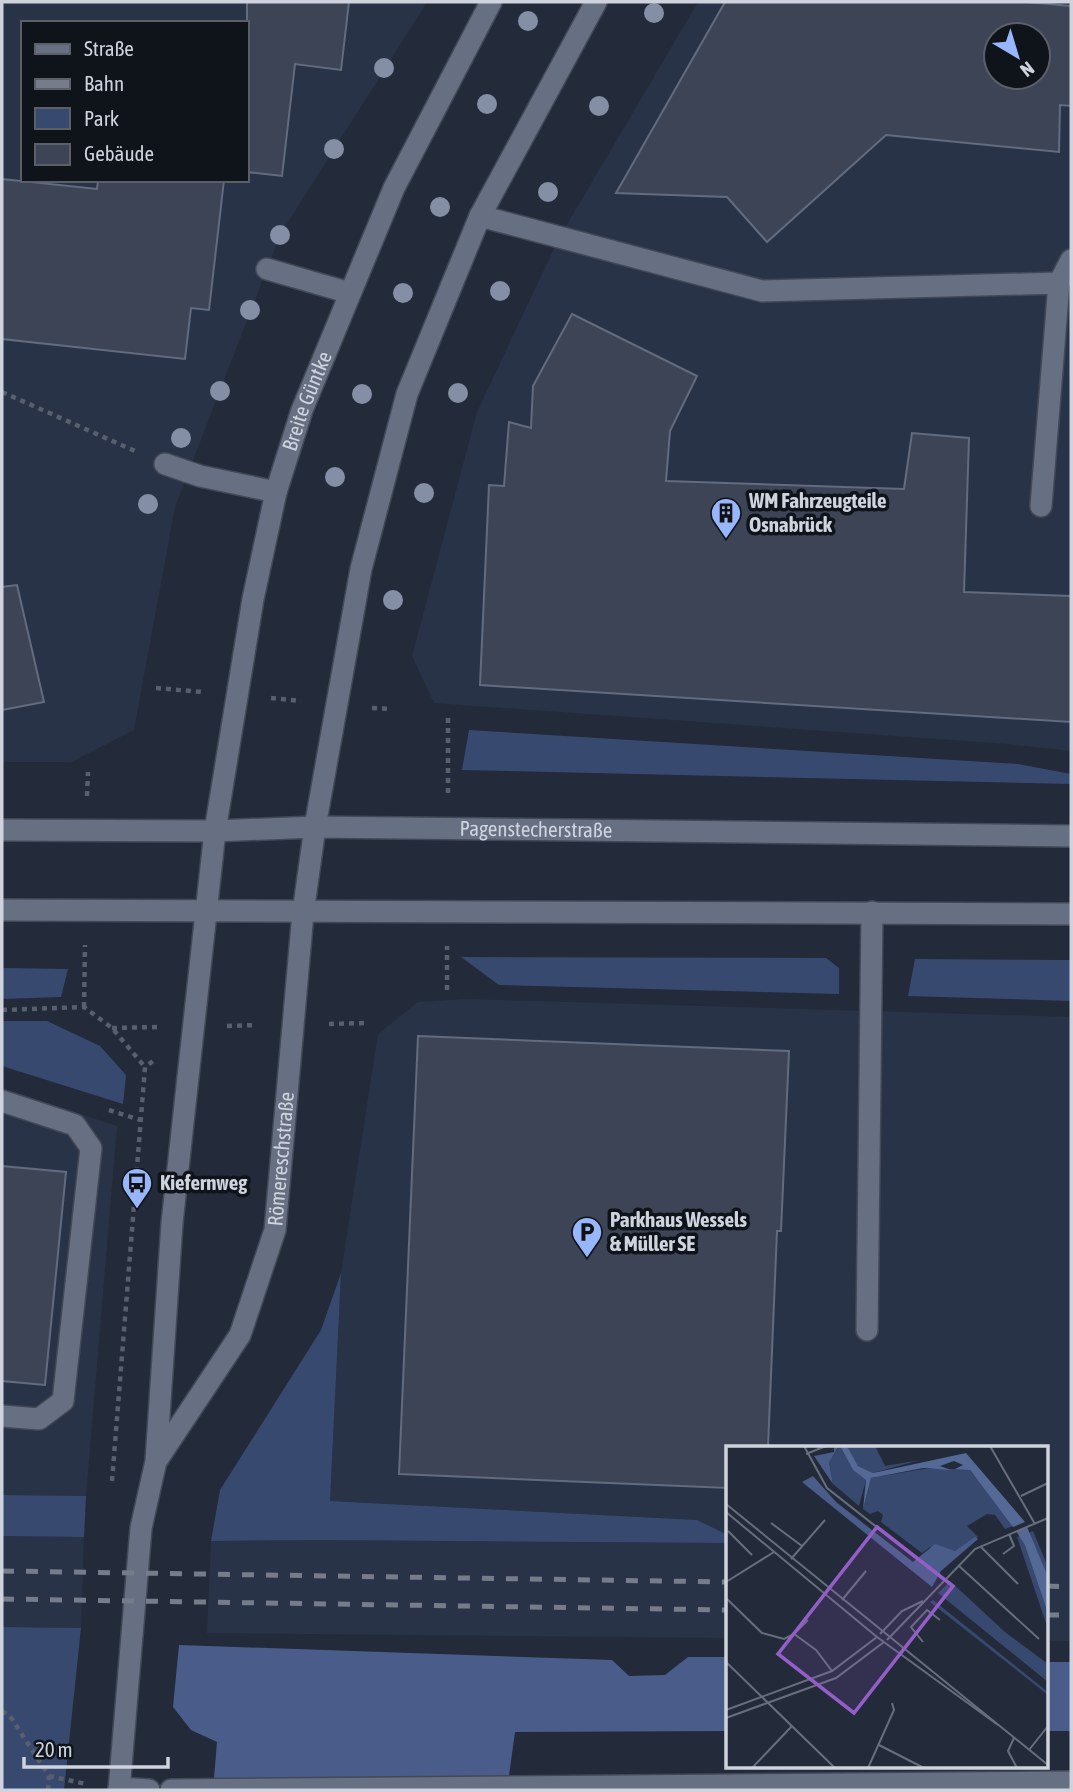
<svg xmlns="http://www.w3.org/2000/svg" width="1073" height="1792" font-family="'Asap Condensed',sans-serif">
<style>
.built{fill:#293348;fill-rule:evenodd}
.green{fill:#384970}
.forest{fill:#4a5d8a}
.building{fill:#3c4455;stroke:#636c7f;stroke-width:2;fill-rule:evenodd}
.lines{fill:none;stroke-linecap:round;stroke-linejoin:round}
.lane-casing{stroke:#424856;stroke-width:24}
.street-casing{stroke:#424856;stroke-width:24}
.secondary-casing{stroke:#424856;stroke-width:24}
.path{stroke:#585f6d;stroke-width:4.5;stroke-dasharray:5 5;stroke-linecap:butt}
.lane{stroke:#676f82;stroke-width:21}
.street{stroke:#676f82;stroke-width:21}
.secondary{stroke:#676f82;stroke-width:21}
.rail{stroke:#767c8a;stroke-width:5;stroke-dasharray:12 12;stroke-linecap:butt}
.tree{fill:#848ea5}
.labels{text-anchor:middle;stroke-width:7;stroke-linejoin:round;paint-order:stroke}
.street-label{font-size:21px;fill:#ced3de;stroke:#0f131a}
.poi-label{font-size:21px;font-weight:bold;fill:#ced3de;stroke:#0f131a;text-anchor:start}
.inset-road{fill:none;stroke:#676e7c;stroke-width:2}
.view{fill:#945ec8;fill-opacity:0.15;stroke:#945ec8;stroke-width:3.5}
.inset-edge{fill:none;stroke:#ced3de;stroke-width:3.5}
</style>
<rect width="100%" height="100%" fill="#232a3a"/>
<path class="built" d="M2,2h425l-147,233 -105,272 -41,223 -63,32h-69zM23,23h224v157h-224z
M698,2h346l27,3v746l-63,-7 -574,-41 -22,-47 65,-244 82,-174zM996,35h42v42h-42z
M467,999l604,18v624h-24v-194h-319v88l-31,-15 -367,-19 11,-228 37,-239 40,-32z
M2,1088l115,38 -31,370 -84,-1z
M2,1536l82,1 -3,91 -79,-1z
M321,1540l407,3v95l-521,-5 4,-92z"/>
<path class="green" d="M469,730l549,34 53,10v10l-609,-14z
M461,957l365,1 13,10v26l-340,-9z
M915,959l156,1v41l-163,-5z
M2,968l66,1 -7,28 -59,2z
M2,1021h45l53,25 26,29 -3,29 -121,-38z
M341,1273l-11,228 367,19 31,15v8l-407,-3 -110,1 9,-51 101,-160z
M2,1495l84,1 -2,41 -82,-1z
M2,1627l79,1 -17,162h-62z"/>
<path class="forest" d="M179,1645l433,15 17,16 36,-1 23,-18h40v74l-213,1 -8,58h-294l4,-48 -26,-12 -18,-23z
M1047,1662h24v69h-24z"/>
<path class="building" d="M247,2h102l-8,68 -46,-6 -13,112 -35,-4z
M725,2h301l45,4v100l-11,-1 -1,47 -173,-17 -119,107 -40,-45 -111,-4zM996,35h42v42h-42z
M2,179l95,10 1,-9h126l-15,130 -18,-2 -6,51 -183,-20z
M572,314l125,62 -27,55 -4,50 238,8 8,-56 57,5 -5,154 107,4v126l-591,-37 9,-200 15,1 5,-64 22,6 2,-42z
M17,585l27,117 -42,8v-123z
M418,1036l371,15 -8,180h-4l-9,216h-40v41l-329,-14z
M2,1166l64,6 -21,213 -43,-4z"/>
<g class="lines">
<g class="lane-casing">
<path id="lane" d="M480,216l282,75 297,-8 -18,223
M267,269l83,24
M1059,283l12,-23
M165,464l35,12 76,16
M2,1101l73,24 16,23 -28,253 -24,18 -37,-3
M867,1330l5,-418"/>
</g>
<g class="street-casing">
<path id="street" d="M119,1788l30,2
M171,1790l900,-8"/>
</g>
<g class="secondary-casing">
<g id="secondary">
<path id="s1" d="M2,830l213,1 100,-4 756,9"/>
<path d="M2,910l1069,4"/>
<path id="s2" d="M157,1460l83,-125 35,-105 28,-317 12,-86 46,-258 46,-175 73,-178 116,-214"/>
<path id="s3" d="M119,1790l22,-262 15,-67 16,-238 43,-392 38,-232 23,-107 26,-82 92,-222 97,-186"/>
</g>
</g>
<path class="path" d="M2,392l133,59
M156,688l47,4
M271,698l30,3
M372,708l20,1
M448,793v-75
M87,796l1,-24
M447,990v-44
M84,1007l1,-62
M2,1010l82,-3 28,21 33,39
M329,1024l38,-1
M227,1026l30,-1
M112,1028l47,-1
M109,1110l31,10
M112,1481l33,-414 8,-6
M2,1711l8,5 39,60 -1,14
M49,1776l37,8"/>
<use href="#lane" class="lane"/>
<use href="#street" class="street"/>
<use href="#secondary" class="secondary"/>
<path class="rail" d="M2,1571l726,11
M1047,1586l24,1
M2,1599l726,11
M1047,1615h24"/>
</g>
<g class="tree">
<circle cx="654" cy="13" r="10"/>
<circle cx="528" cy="21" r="10"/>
<circle cx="384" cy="68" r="10"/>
<circle cx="487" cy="104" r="10"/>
<circle cx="599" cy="106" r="10"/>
<circle cx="334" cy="149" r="10"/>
<circle cx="548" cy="192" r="10"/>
<circle cx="440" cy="207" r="10"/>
<circle cx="280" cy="235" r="10"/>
<circle cx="500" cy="291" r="10"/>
<circle cx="403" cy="293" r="10"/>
<circle cx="250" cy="310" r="10"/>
<circle cx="220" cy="391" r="10"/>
<circle cx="458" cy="393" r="10"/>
<circle cx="362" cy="394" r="10"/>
<circle cx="181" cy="438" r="10"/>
<circle cx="335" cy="477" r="10"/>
<circle cx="424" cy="493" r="10"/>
<circle cx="148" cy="504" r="10"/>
<circle cx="393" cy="600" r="10"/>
</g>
<defs>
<g id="building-pin" transform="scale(1.575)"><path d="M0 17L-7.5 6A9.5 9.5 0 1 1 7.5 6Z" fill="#97b6fd" stroke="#0f131a"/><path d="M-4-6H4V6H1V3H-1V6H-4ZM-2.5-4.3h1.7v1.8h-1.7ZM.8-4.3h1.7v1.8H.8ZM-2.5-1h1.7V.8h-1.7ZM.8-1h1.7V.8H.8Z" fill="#111"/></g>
<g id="bus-pin" transform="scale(1.575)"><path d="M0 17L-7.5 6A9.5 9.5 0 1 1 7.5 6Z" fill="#97b6fd" stroke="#0f131a"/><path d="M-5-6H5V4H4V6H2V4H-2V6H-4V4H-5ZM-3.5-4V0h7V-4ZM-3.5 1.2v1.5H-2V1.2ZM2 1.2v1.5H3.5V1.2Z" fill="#111"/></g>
<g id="parking-pin" transform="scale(1.575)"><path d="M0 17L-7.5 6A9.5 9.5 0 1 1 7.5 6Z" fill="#97b6fd" stroke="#0f131a"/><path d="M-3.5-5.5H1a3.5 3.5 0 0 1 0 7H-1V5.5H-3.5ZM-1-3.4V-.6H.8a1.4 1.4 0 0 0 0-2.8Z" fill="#111"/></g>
</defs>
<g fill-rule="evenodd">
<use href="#building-pin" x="726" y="513"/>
<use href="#bus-pin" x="137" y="1183"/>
<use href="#parking-pin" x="587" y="1232"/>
</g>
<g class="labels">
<g class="street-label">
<text dy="7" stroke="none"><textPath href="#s3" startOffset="1405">Breite Güntke</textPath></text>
<text dy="7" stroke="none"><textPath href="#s1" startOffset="534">Pagenstecherstraße</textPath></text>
<text dy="7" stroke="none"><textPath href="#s2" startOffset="332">Römereschstraße</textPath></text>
</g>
<g class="poi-label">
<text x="749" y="508">WM Fahrzeugteile<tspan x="749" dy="24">Osnabrück</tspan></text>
<text x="160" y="1190">Kiefernweg</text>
<text x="610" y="1227">Parkhaus Wessels<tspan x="610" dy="24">&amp; Müller SE</tspan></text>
</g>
</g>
<g transform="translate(726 1446)">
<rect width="322" height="322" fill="#232a3a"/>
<path d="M114,0l13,24 13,10 -7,26 -26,-22 -4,-23zM121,0h28l10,20 35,-6 -47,13 -15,-7zM197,23h46l44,57 -8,3 -10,-14 -8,-1 -20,12 11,11 -23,14 -25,-4 -8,6 -41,-31 2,-7 -5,-4 -8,3 -7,-5 8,-31zM307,85l15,36v62l-31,-92zM224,135l55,51 43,32v18l-110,-89zM207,154l115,92v3l-118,-93z" fill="#384970"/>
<path d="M108,0h5l-10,16 4,22 -19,-28 20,-4zM87,30l23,26 77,60 22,-18 20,7 20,-14 3,2 -37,32 -9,16 -130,-105z" fill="#4a5d8a"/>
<path d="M114,0h7l11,20 15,7 93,-20 59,69 -12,5 -43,-57 -15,-1 8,-4 -9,-4 -14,5 11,4 -28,-2 -52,10 -8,31 3,-29 -13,-10zM301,81l21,50v36l-23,-68 -9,-14z" fill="#556997"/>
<path class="inset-road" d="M78,0l23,42 117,92M264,0l45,78M80,8l20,-8M295,50l27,-13M0,58l322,261M0,66l151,125 121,88M45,77l31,23M2,85l24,24M254,100l38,38M277,108l11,-8 -5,-12M65,113l34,-39M232,119l81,74M0,136l48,-30M0,152l36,35 22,6 10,-5M116,154l24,-29M82,174l-14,14 22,16 16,21M154,188l22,-23 21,-10M161,194l88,-91 73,-31M197,196l-12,-15 16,-17 13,10M0,216l109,106M0,264l106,-39 45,-34M0,272l110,-40 48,-36M288,292l-6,13 9,17M153,299l45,23M303,304l19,-24M26,322l40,-42M142,322l26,-58 -2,-7"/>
<path class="view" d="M151,81l76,59 -99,127 -76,-59z"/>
<rect width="322" height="322" class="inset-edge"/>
</g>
<rect width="1073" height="1792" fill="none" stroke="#ced3de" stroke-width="7"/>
<rect x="21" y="21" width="228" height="161" fill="#0f131a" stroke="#5b6068" stroke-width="2"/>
<rect x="35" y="44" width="35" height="10" fill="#676f82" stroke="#5b6068" stroke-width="2"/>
<text x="84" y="56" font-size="21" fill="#ced3de">Straße</text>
<rect x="35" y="79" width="35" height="10" fill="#767c8a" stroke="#5b6068" stroke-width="2"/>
<text x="84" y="91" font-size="21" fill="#ced3de">Bahn</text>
<rect x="35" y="108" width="35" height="21" fill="#384970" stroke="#5b6068" stroke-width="2"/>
<text x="84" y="126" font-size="21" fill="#ced3de">Park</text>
<rect x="35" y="144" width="35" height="21" fill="#3c4455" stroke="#5b6068" stroke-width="2"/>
<text x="84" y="161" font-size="21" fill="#ced3de">Gebäude</text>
<g transform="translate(1017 56) rotate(142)"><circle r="33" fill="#0f131a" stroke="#5b6068" stroke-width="2"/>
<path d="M0-5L12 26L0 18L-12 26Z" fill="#97b6fd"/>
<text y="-10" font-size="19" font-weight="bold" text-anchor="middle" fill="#ced3de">N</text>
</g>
<path d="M24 1757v10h144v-10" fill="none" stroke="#ced3de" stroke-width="3.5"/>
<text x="35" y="1757" font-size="21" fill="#ced3de" stroke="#0f131a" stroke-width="5" paint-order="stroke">20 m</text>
</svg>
